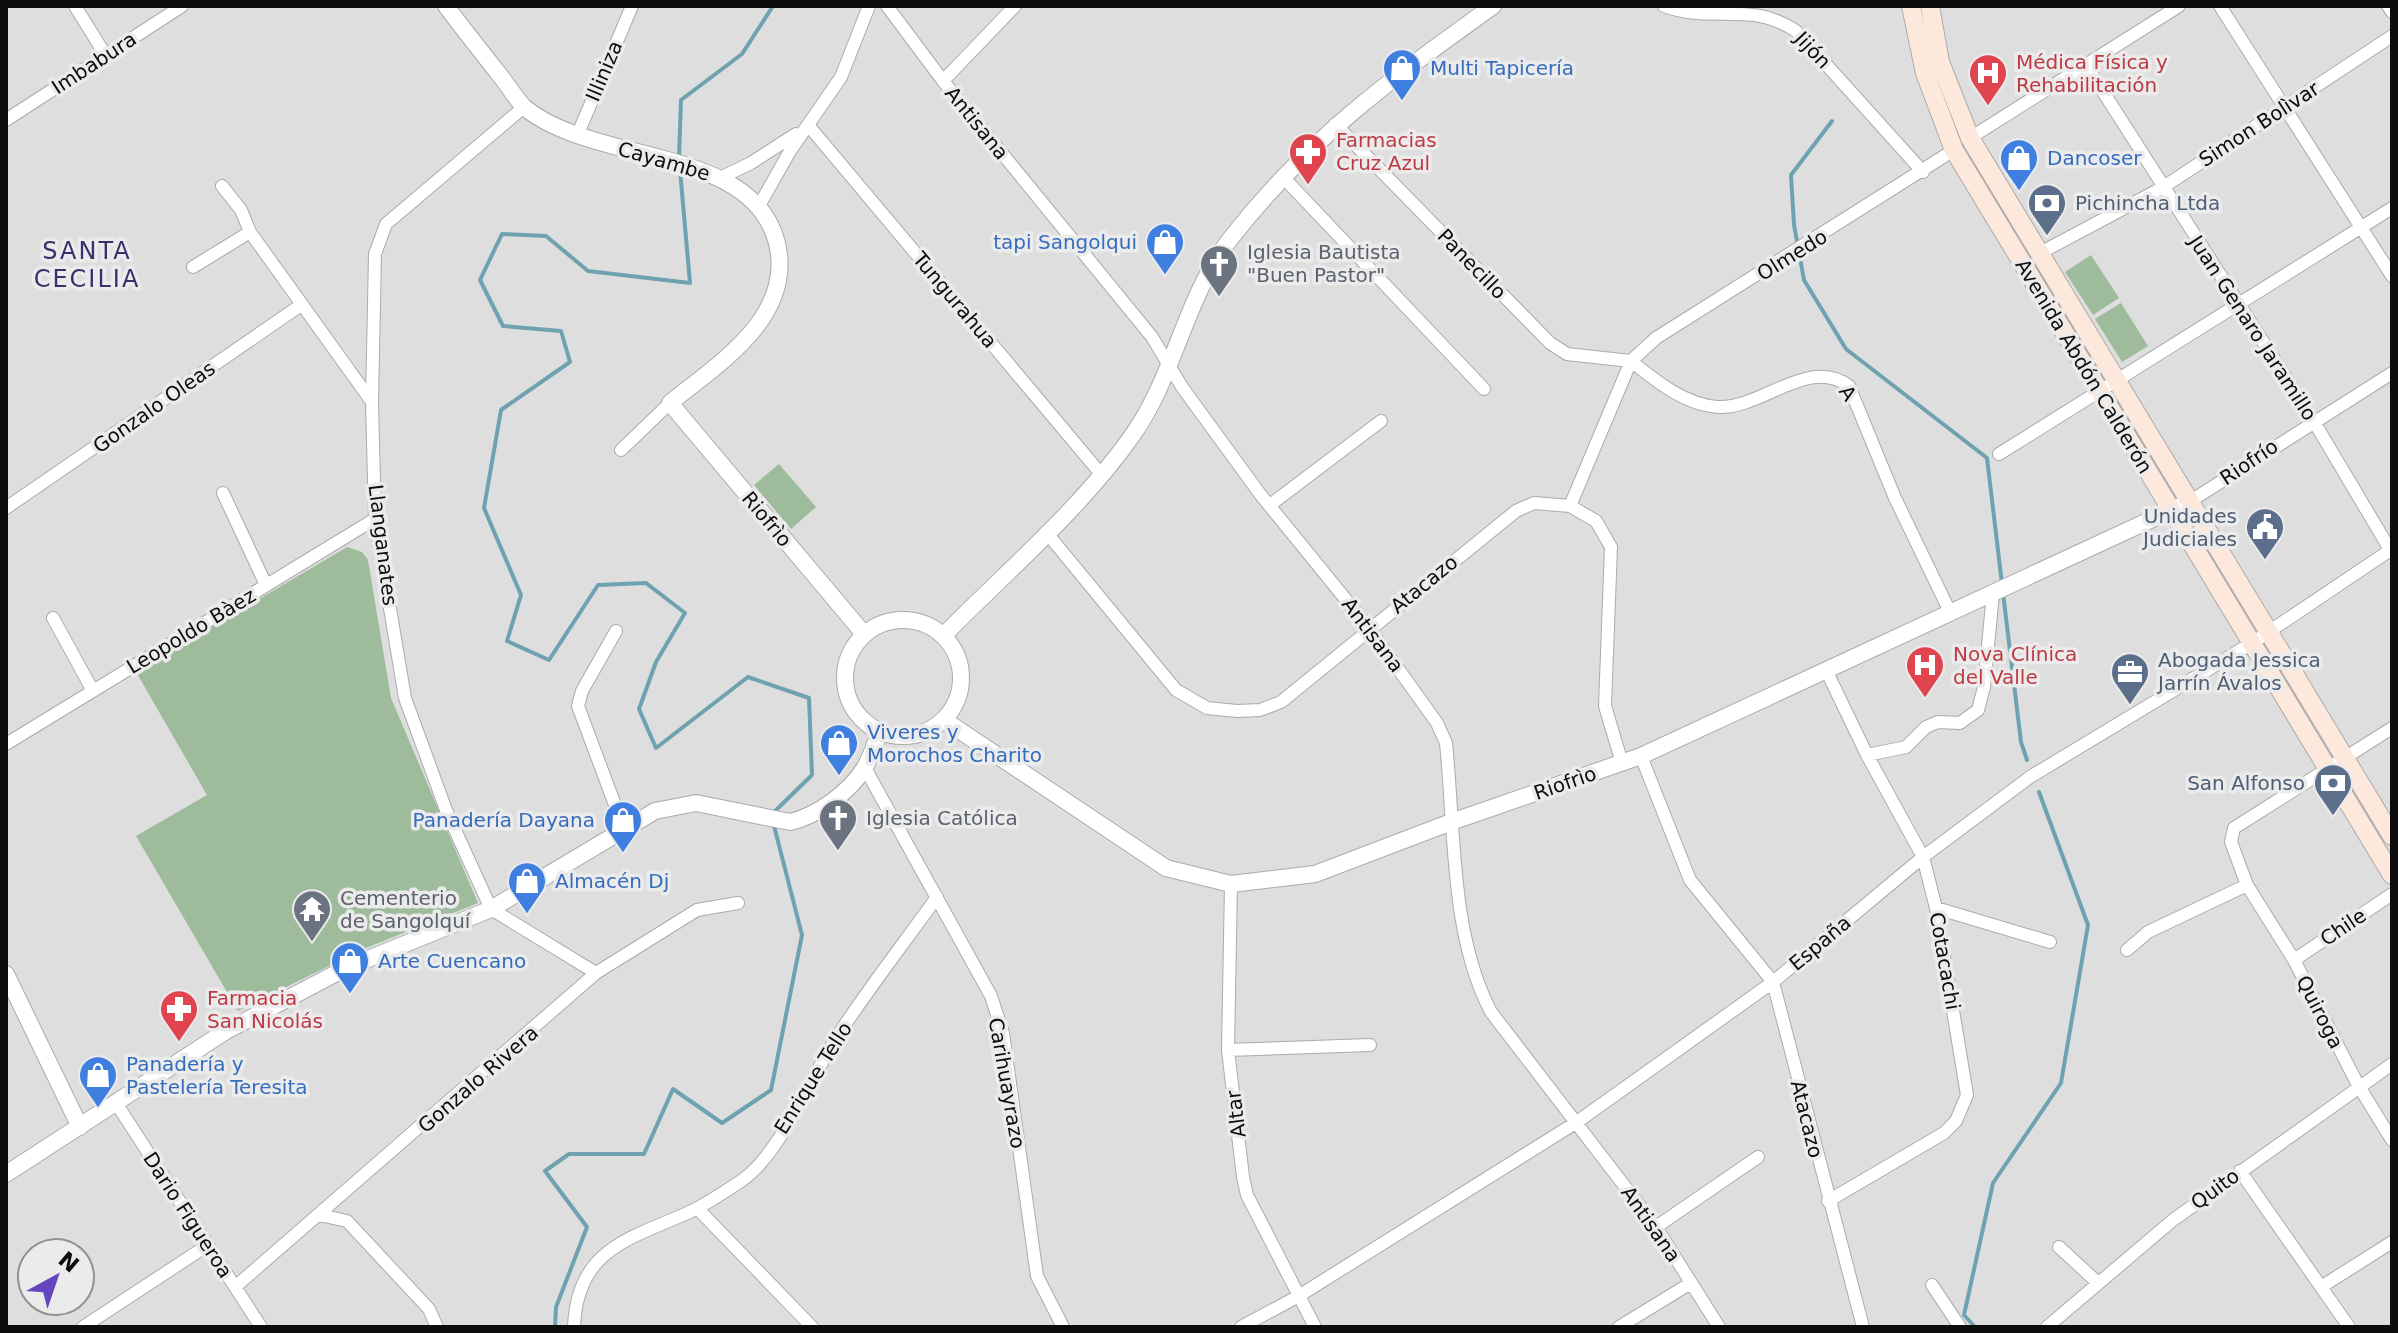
<svg xmlns="http://www.w3.org/2000/svg" width="2398" height="1333" font-family="'DejaVu Sans',sans-serif">
<style>
.green{fill:#9ebc9c}
.lines{fill:none;stroke-linecap:round;stroke-linejoin:round}
.stream{stroke:#6fa2b0;stroke-width:4}
.minor-casing{stroke:#ababac;stroke-width:14}
.tertiary-casing{stroke:#ababac;stroke-width:18}
.secondary-casing{stroke:#ababac;stroke-width:20}
.minor{stroke:#fff;stroke-width:12}
.tertiary{stroke:#fff;stroke-width:16}
.secondary{stroke:#fde9dc;stroke-width:18}
.labels{text-anchor:middle;stroke-width:7;stroke-linejoin:round;paint-order:stroke}
.street-label{font-size:20px;fill:#0c0c0c;stroke:#ebebec}
.health-label{font-size:20px;fill:#be3a42;stroke:#ebebec;text-anchor:start}
.shop-label{font-size:20px;fill:#366cbe;stroke:#ebebec;text-anchor:start}
.service-label{font-size:20px;fill:#4e5e75;stroke:#ebebec;text-anchor:start}
.worship-label{font-size:20px;fill:#5b616d;stroke:#ebebec;text-anchor:start}
.quarter-label{font-size:24px;letter-spacing:2px;fill:#3c2f6b;stroke:#ebebec}
</style>
<rect width="100%" height="100%" fill="#dededf"/>
<path class="green" d="M2091,255l28,43 -26,17 -28,-43z
M2121,303l27,43 -26,16 -27,-43z
M779,464l37,43 -25,22 -37,-44z
M347,547l15,5 6,8 23,138 87,205 -117,47 -123,61 -102,-175 71,-41 -71,-123z"/>
<g class="lines">
<path class="stream" d="M1832,121l-41,54 3,50 10,55 42,69 141,109 15,126
M679,158l2,-58 61,-46 31,-48
M680,170l10,113 -102,-12 -42,-35 -44,-2 -22,46 23,46 58,5 9,31 -69,48 -17,98 37,87 -14,46 42,19 49,-75 48,-2 39,30 -29,49 -17,47 17,39 92,-71 61,21 3,77 -40,39
M2003,593l18,149 6,18
M555,1327l1,-20 31,-80 -42,-56 24,-17h75l29,-65 49,34 49,-33 31,-155 -29,-113
M1975,1327l-11,-12 29,-132 68,-100 27,-158 -49,-133"/>
<g class="minor-casing">
<path id="minor" d="M75,6l31,50
M887,6l56,75 209,256 30,50 78,107 109,134 68,95 9,20c9,87 4,191 45,269l165,215 63,100
M1664,6c49,18 86,-6 132,25l127,141
M2220,6l172,270
M2388,6l4,6
M2086,65l227,355 79,133
M943,81l72,-75
M524,107l-138,117 -11,30 -3,148 3,117 30,179 41,112 45,99 105,64
M6,120l176,-114
M1335,124l215,219 17,11 64,7
M808,125l293,349
M577,136l55,-130
M1970,138l209,-132
M1282,176l202,213
M720,178l31,-15 45,-29
M222,186l19,24 9,22
M760,204l30,-53 51,-74 28,-71
M2040,253l122,-65 230,-152
M193,267l57,-35 122,170
M1631,361c25,20 54,44 87,46 44,2 90,-51 131,-21l46,112 56,116
M621,450l49,-47
M1999,454l393,-246
M223,493l43,92
M2189,502l203,-129
M1270,505l111,-84
M1570,506l61,-145 25,-23 298,-188
M6,508l295,-203
M1046,532l130,158 31,18 30,3 23,-1 21,-8 235,-191 18,-8 36,3 26,15 15,26 -6,159 17,57
M53,618l40,73
M616,631l-34,60 -4,15 46,123
M1826,670l41,85 56,102 13,51 31,187 -11,26 -12,12 -116,68
M2392,728l-158,100 -3,14 16,43 47,75 64,125 34,55
M6,744l369,-225
M1867,755l39,-8 20,-20 12,-5 22,1 18,-13 6,-23 9,-93
M1641,756l49,124 83,102 90,345
M865,768l126,228 12,37 34,243 26,51
M1231,884l-3,166 15,127 4,18 68,132
M1936,908l114,34
M2127,950l21,-18 99,-47
M2294,960l98,-66
M1228,1050l142,-5
M116,1103l145,224
M2240,1171l109,156
M697,1208l115,119
M320,1215l27,6 82,88 8,18
M1656,1227l102,-70
M2059,1247l39,36
M1932,1285l28,42
M235,1287l361,-314 101,-63 41,-7
M2321,1287l71,-45
M83,1327l125,-82
M574,1327c3,-81 60,-89 120,-117 15,-8 32,-19 47,-29 39,-26 71,-106 97,-146 31,-47 66,-92 99,-138
M1241,1327l56,-30 280,-175 196,-140 150,-125 107,-80 222,-134 140,-94
M1619,1327l72,-44
M2047,1327l126,-107 219,-156"/>
</g>
<g class="tertiary-casing">
<path id="tertiary" d="M446,6c18,24 37,48 56,72 7,9 14,21 22,29 70,59 234,37 254,141 13,71 -59,115 -108,155l194,231
M845 678a58 58 0 1 1 116 0a58 58 0 1 1-116 0Z
M943,636c64,-65 139,-128 191,-203 41,-59 52,-138 97,-195 79,-101 159,-158 262,-232
M944,720l222,148 65,16 84,-10 139,-53 187,-65 548,-254
M6,974l74,153
M6,1174l220,-143 120,-63 145,-59 164,-98 41,-8 94,19c27,-6 60,-30 75,-55 6,-10 10,-24 15,-35"/>
</g>
<g class="secondary-casing">
<path id="secondary" d="M1911,6l14,67 29,77 438,725
M1930,6l10,56 30,76 422,698"/>
</g>
<use href="#minor" class="minor"/>
<use href="#tertiary" class="tertiary"/>
<use href="#secondary" class="secondary"/>
</g>
<defs>
<g id="shop-pin" transform="scale(2)"><path d="M0 17L-7.5 6A9.5 9.5 0 1 1 7.5 6Z" fill="#3f7fe0" stroke="#ebebec"/><path d="M-5-2.5h2.3a2.7 3.5 0 0 1 5.4 0H5L5.5 6h-11ZM-1.5-2.5h3a1.5 2.3 0 0 0-3 0Z" fill="#fff"/></g>
<g id="hospital-pin" transform="scale(2)"><path d="M0 17L-7.5 6A9.5 9.5 0 1 1 7.5 6Z" fill="#e0444e" stroke="#ebebec"/><path d="M-5-5h3v3.5h4V-5h3V5h-3V1.5h-4V5h-3Z" fill="#fff"/></g>
<g id="pharmacy-pin" transform="scale(2)"><path d="M0 17L-7.5 6A9.5 9.5 0 1 1 7.5 6Z" fill="#e0444e" stroke="#ebebec"/><path d="M-2-6h4v4h4v4h-4v4h-4v-4h-4v-4h4Z" fill="#fff"/></g>
<g id="bank-pin" transform="scale(2)"><path d="M0 17L-7.5 6A9.5 9.5 0 1 1 7.5 6Z" fill="#5c6f8a" stroke="#ebebec"/><path d="M-6-4H6V4H-6ZM0-2.3a2.3 2.3 0 1 0 0 4.6a2.3 2.3 0 1 0 0-4.6Z" fill="#fff"/></g>
<g id="church-pin" transform="scale(2)"><path d="M0 17L-7.5 6A9.5 9.5 0 1 1 7.5 6Z" fill="#6b7280" stroke="#ebebec"/><path d="M-1.2-6h2.4v3.5h3.3v2.4h-3.3V6h-2.4V-.1h-3.3v-2.4h3.3Z" fill="#fff"/></g>
<g id="civic-pin" transform="scale(2)"><path d="M0 17L-7.5 6A9.5 9.5 0 1 1 7.5 6Z" fill="#5c6f8a" stroke="#ebebec"/><path d="M-.6-6.5H3V-4.5H.6V-3L4-1V1h2V6H-6V1h2V-1L-.6-3ZM-1.2 2.5V6h2.4V2.5Z" fill="#fff"/></g>
<g id="office-pin" transform="scale(2)"><path d="M0 17L-7.5 6A9.5 9.5 0 1 1 7.5 6Z" fill="#5c6f8a" stroke="#ebebec"/><path d="M-6-3h4V-5.5h4V-3h4V5H-6ZM-1-4.5V-3h2v-1.5ZM-6 0V1H6V0Z" fill="#fff"/></g>
<g id="temple-pin" transform="scale(2)"><path d="M0 17L-7.5 6A9.5 9.5 0 1 1 7.5 6Z" fill="#6b7280" stroke="#ebebec"/><path d="M0-6L5-2H3V0L6.5 2.5H4V6H1.5V3h-3V6H-4V2.5H-6.5L-3 0V-2H-5Z" fill="#fff"/></g>
</defs>
<g fill-rule="evenodd">
<use href="#shop-pin" x="1402" y="68"/>
<use href="#hospital-pin" x="1988" y="73"/>
<use href="#pharmacy-pin" x="1308" y="152"/>
<use href="#shop-pin" x="2019" y="158"/>
<use href="#bank-pin" x="2047" y="203"/>
<use href="#shop-pin" x="1165" y="242"/>
<use href="#church-pin" x="1219" y="264"/>
<use href="#civic-pin" x="2265" y="527"/>
<use href="#hospital-pin" x="1925" y="665"/>
<use href="#office-pin" x="2130" y="672"/>
<use href="#shop-pin" x="839" y="743"/>
<use href="#bank-pin" x="2333" y="783"/>
<use href="#church-pin" x="838" y="818"/>
<use href="#shop-pin" x="623" y="820"/>
<use href="#shop-pin" x="527" y="881"/>
<use href="#temple-pin" x="312" y="909"/>
<use href="#shop-pin" x="350" y="961"/>
<use href="#pharmacy-pin" x="179" y="1009"/>
<use href="#shop-pin" x="98" y="1075"/>
</g>
<g class="labels">
<g class="street-label">
<text transform="translate(1813 50) rotate(47)" y="7">Jijón</text>
<text transform="translate(94 63) rotate(-33)" y="7">Imbabura</text>
<text transform="translate(604 71) rotate(-67)" y="7">Illiniza</text>
<text transform="translate(977 123) rotate(51)" y="7">Antisana</text>
<text transform="translate(2259 124) rotate(-33)" y="7">Simon Bolìvar</text>
<text transform="translate(664 161) rotate(16)" y="7">Cayambe</text>
<text transform="translate(1792 255) rotate(-32)" y="7">Olmedo</text>
<text transform="translate(1472 264) rotate(46)" y="7">Panecillo</text>
<text transform="translate(955 300) rotate(50)" y="7">Tungurahua</text>
<text transform="translate(2253 328) rotate(57)" y="7">Juan Genaro Jaramillo</text>
<text transform="translate(2084 366) rotate(59)" y="7">Avenida Abdón Calderón</text>
<text transform="translate(1848 393) rotate(56)" y="7">A</text>
<text transform="translate(154 407) rotate(-35)" y="7">Gonzalo Oleas</text>
<text transform="translate(2249 462) rotate(-34)" y="7">Riofrío</text>
<text transform="translate(767 519) rotate(50)" y="7">Riofrìo</text>
<text transform="translate(383 545) rotate(83)" y="7">Llanganates</text>
<text transform="translate(1424 584) rotate(-39)" y="7">Atacazo</text>
<text transform="translate(191 631) rotate(-31)" y="7">Leopoldo Bàez</text>
<text transform="translate(1373 635) rotate(53)" y="7">Antisana</text>
<text transform="translate(1565 783) rotate(-19)" y="7">Riofrìo</text>
<text transform="translate(2343 927) rotate(-34)" y="7">Chile</text>
<text transform="translate(1820 943) rotate(-40)" y="7">España</text>
<text transform="translate(1945 961) rotate(80)" y="7">Cotacachi</text>
<text transform="translate(2320 1012) rotate(63)" y="7">Quiroga</text>
<text transform="translate(813 1078) rotate(-58)" y="7">Enrique Tello</text>
<text transform="translate(478 1079) rotate(-41)" y="7">Gonzalo Rivera</text>
<text transform="translate(1007 1083) rotate(80)" y="7">Carihuayrazo</text>
<text transform="translate(1236 1114) rotate(-97)" y="7">Altar</text>
<text transform="translate(1807 1119) rotate(76)" y="7">Atacazo</text>
<text transform="translate(2215 1189) rotate(-36)" y="7">Quito</text>
<text transform="translate(188 1215) rotate(57)" y="7">Dario Figueroa</text>
<text transform="translate(1651 1224) rotate(55)" y="7">Antisana</text>
</g>
<g class="health-label">
<text x="2016" y="69">Médica Física y<tspan x="2016" dy="23">Rehabilitación</tspan></text>
<text x="1336" y="147">Farmacias<tspan x="1336" dy="23">Cruz Azul</tspan></text>
<text x="1953" y="661">Nova Clínica<tspan x="1953" dy="23">del Valle</tspan></text>
<text x="207" y="1005">Farmacia<tspan x="207" dy="23">San Nicolás</tspan></text>
</g>
<g class="shop-label">
<text x="1430" y="75">Multi Tapicería</text>
<text x="2047" y="165">Dancoser</text>
<text x="1137" y="249" text-anchor="end">tapi Sangolqui</text>
<text x="867" y="739">Viveres y<tspan x="867" dy="23">Morochos Charito</tspan></text>
<text x="595" y="827" text-anchor="end">Panadería Dayana</text>
<text x="555" y="888">Almacén Dj</text>
<text x="378" y="968">Arte Cuencano</text>
<text x="126" y="1071">Panadería y<tspan x="126" dy="23">Pastelería Teresita</tspan></text>
</g>
<g class="service-label">
<text x="2075" y="210">Pichincha Ltda</text>
<text x="2237" y="523" text-anchor="end">Unidades<tspan x="2237" dy="23">Judiciales</tspan></text>
<text x="2158" y="667">Abogada Jessica<tspan x="2158" dy="23">Jarrín Ávalos</tspan></text>
<text x="2305" y="790" text-anchor="end">San Alfonso</text>
</g>
<g class="worship-label">
<text x="1247" y="259">Iglesia Bautista<tspan x="1247" dy="23">"Buen Pastor"</tspan></text>
<text x="866" y="825">Iglesia Católica</text>
<text x="340" y="905">Cementerio<tspan x="340" dy="23">de Sangolquí</tspan></text>
</g>
<g class="quarter-label">
<text x="87" y="259">SANTA<tspan x="87" dy="28">CECILIA</tspan></text>
</g>
</g>
<rect width="2398" height="1333" fill="none" stroke="#0c0c0c" stroke-width="16"/>
<g transform="translate(56 1277) rotate(40)"><circle r="38" fill="#ebebec" stroke="#929292" stroke-width="2"/>
<path d="M0-6L14 30L0 20L-14 30Z" fill="#6646bf"/>
<text y="-12" font-size="22" font-weight="bold" text-anchor="middle" fill="#0c0c0c">N</text>
</g>
</svg>
